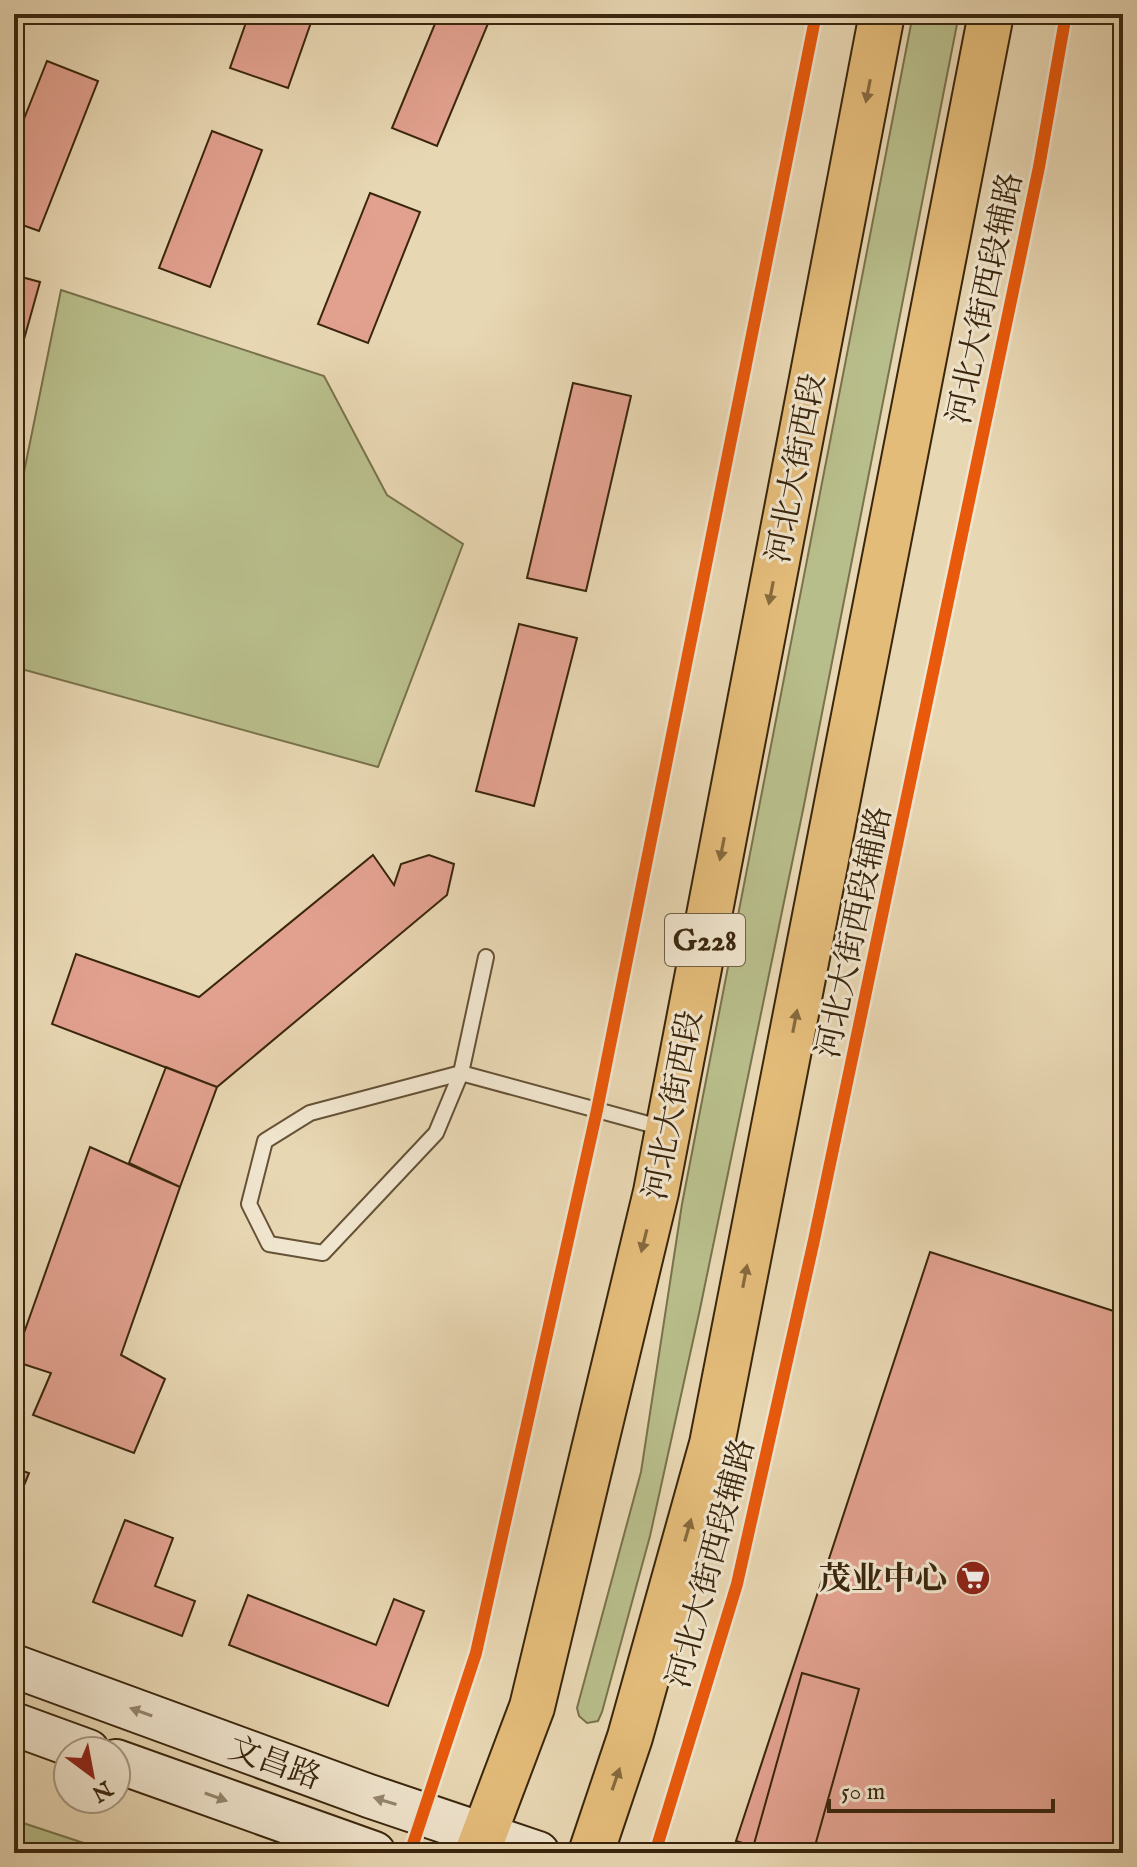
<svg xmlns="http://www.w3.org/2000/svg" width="1137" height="1867" font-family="'IM FELL English','Noto Serif SC',serif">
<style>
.green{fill:#b8be8b;stroke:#79724c;stroke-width:2}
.building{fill:#e2a18f;stroke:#3a260d;stroke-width:2}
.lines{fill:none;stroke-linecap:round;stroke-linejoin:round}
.service-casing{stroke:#665236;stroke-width:18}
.secondary-casing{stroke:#3a260d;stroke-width:46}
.trunk-casing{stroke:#3a260d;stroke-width:48}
.service{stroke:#f0e5ce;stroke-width:14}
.secondary{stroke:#f0e5ce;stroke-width:42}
.trunk{stroke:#e4bc7a;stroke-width:44}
.cycleway-casing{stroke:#f0e5ce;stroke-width:17}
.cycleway{stroke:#e8590c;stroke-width:12}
.oneway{fill:#866a3e}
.oneway2{fill:#95866e}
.labels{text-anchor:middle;stroke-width:6;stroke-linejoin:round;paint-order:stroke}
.shield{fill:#f0e5ce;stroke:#715f47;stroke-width:2}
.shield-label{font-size:30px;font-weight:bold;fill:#3a260d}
.street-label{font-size:32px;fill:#3a260d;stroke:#f0e5ce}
.poi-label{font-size:32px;font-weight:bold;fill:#3a260d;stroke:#f0e5ce;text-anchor:end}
</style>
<rect width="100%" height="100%" fill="#e8d7b3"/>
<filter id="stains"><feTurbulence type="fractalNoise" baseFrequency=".0025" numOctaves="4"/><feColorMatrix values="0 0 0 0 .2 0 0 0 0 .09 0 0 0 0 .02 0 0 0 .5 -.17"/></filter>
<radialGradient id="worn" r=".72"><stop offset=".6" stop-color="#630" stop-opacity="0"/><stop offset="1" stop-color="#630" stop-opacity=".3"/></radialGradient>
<path class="green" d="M913,14h46l-155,791 -104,504 -50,227 -48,176 -4,9 -11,2 -8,-7 -2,-8 64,-236 41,-268z
M61,290l263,86 63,119 76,49 -85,223 -364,-100v-146z
M14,1820l100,33h-100z"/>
<path class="building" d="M249,14h65l-26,74 -58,-20z
M439,14h53l-55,132 -45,-18z
M47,61l51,20 -59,150 -25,-9v-78z
M212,131l50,19 -52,137 -51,-19z
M370,193l50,19 -52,131 -50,-19z
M14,275l26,7 -26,93z
M573,383l58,13 -45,195 -59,-13z
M519,624l58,14 -43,168 -58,-15z
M373,855l21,30 7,-21 28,-9 25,9 -7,31 -230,192 -165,-63 24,-70 123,43z
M166,1067l51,20 -37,100 -51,-24z
M90,1147l90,40 -59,168 44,24 -31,74 -101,-38 18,-42 -37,-12z
M930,1252l193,62v539h-349l-38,-12z
M14,1468l15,5 -15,37z
M125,1520l48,18 -18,48 40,15 -13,35 -89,-34z
M248,1595l128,50 18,-46 30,12 -36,95 -159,-61z
M802,1673l57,16 -46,164h-27l-32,-9z"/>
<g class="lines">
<g class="service-casing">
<path id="service" d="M486,957l-25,116 -25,60 -113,120 -54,-9 -20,-40 16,-63 45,-28 151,-40 202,55"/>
</g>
<g class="secondary-casing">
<path id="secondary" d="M14,1666l355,130 169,57
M14,1724l74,27
M116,1761l258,92"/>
</g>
<g class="trunk-casing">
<path id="trunk" d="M477,1853l55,-146 124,-515 226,-1178
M591,1853l39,-116 82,-293 279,-1430"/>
</g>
<use href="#service" class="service"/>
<use href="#secondary" class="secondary"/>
<use href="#trunk" class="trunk"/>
<g class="cycleway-casing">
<path id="cycleway" d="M410,1853l66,-200 121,-543 219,-1096
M655,1853l82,-269 77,-344 225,-1073 27,-153"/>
</g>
<use href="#cycleway" class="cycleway"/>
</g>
<defs><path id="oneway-solid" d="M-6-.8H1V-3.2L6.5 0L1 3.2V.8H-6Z" transform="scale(2)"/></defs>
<g class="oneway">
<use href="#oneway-solid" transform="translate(868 91) rotate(101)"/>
<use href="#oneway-solid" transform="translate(771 593) rotate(101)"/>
<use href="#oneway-solid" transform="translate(722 849) rotate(101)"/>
<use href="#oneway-solid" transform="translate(795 1021) rotate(-79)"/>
<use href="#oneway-solid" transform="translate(644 1241) rotate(104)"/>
<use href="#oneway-solid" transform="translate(745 1276) rotate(-79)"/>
<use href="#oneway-solid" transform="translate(688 1530) rotate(-74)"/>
<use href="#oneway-solid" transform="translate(616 1779) rotate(-71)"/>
</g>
<g class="oneway2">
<use href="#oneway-solid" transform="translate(141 1712) rotate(-160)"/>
<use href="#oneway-solid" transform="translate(216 1797) rotate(20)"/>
<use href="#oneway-solid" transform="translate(385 1801) rotate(-163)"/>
</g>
<defs>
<g id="supermarket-disc" transform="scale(1.8)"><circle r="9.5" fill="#8f2418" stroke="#f0e5ce"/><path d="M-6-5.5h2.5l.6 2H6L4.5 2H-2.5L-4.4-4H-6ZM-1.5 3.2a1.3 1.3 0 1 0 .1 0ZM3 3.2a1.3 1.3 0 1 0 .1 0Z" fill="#fff"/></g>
</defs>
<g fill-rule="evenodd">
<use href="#supermarket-disc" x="973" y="1578"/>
</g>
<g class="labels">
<rect class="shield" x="665" y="914" width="80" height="52" rx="6"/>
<g class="shield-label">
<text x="705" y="950">G228</text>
</g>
<g class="street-label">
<text transform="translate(984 298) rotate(-78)" y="11">河北大街西段辅路</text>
<text transform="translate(795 468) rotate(-79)" y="11">河北大街西段</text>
<text transform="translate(853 932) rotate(-78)" y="11">河北大街西段辅路</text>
<text transform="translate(672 1105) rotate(-79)" y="11">河北大街西段</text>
<text transform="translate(710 1563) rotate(-75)" y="11">河北大街西段辅路</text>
<text transform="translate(275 1762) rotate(20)" y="11">文昌路</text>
</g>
<g class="poi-label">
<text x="947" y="1589">茂业中心</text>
</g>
</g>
<rect width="1137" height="1867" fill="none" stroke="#e8d7b3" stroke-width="48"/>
<rect x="16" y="16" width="1105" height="1835" fill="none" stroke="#3a260d" stroke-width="4"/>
<rect x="24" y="24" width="1089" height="1819" fill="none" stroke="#3a260d" stroke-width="2"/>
<g transform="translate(92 1775) rotate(148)"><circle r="38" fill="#f0e5ce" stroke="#a79981" stroke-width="2"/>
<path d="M0-6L14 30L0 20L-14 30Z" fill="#8f2418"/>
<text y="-12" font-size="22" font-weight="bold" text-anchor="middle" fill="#3a260d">N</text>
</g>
<path d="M829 1799v12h224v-12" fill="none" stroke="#3a260d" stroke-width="4"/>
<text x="841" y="1799" font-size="24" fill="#3a260d" stroke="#f0e5ce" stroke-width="6" paint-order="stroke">50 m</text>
<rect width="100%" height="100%" filter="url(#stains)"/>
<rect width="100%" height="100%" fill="url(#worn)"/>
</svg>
